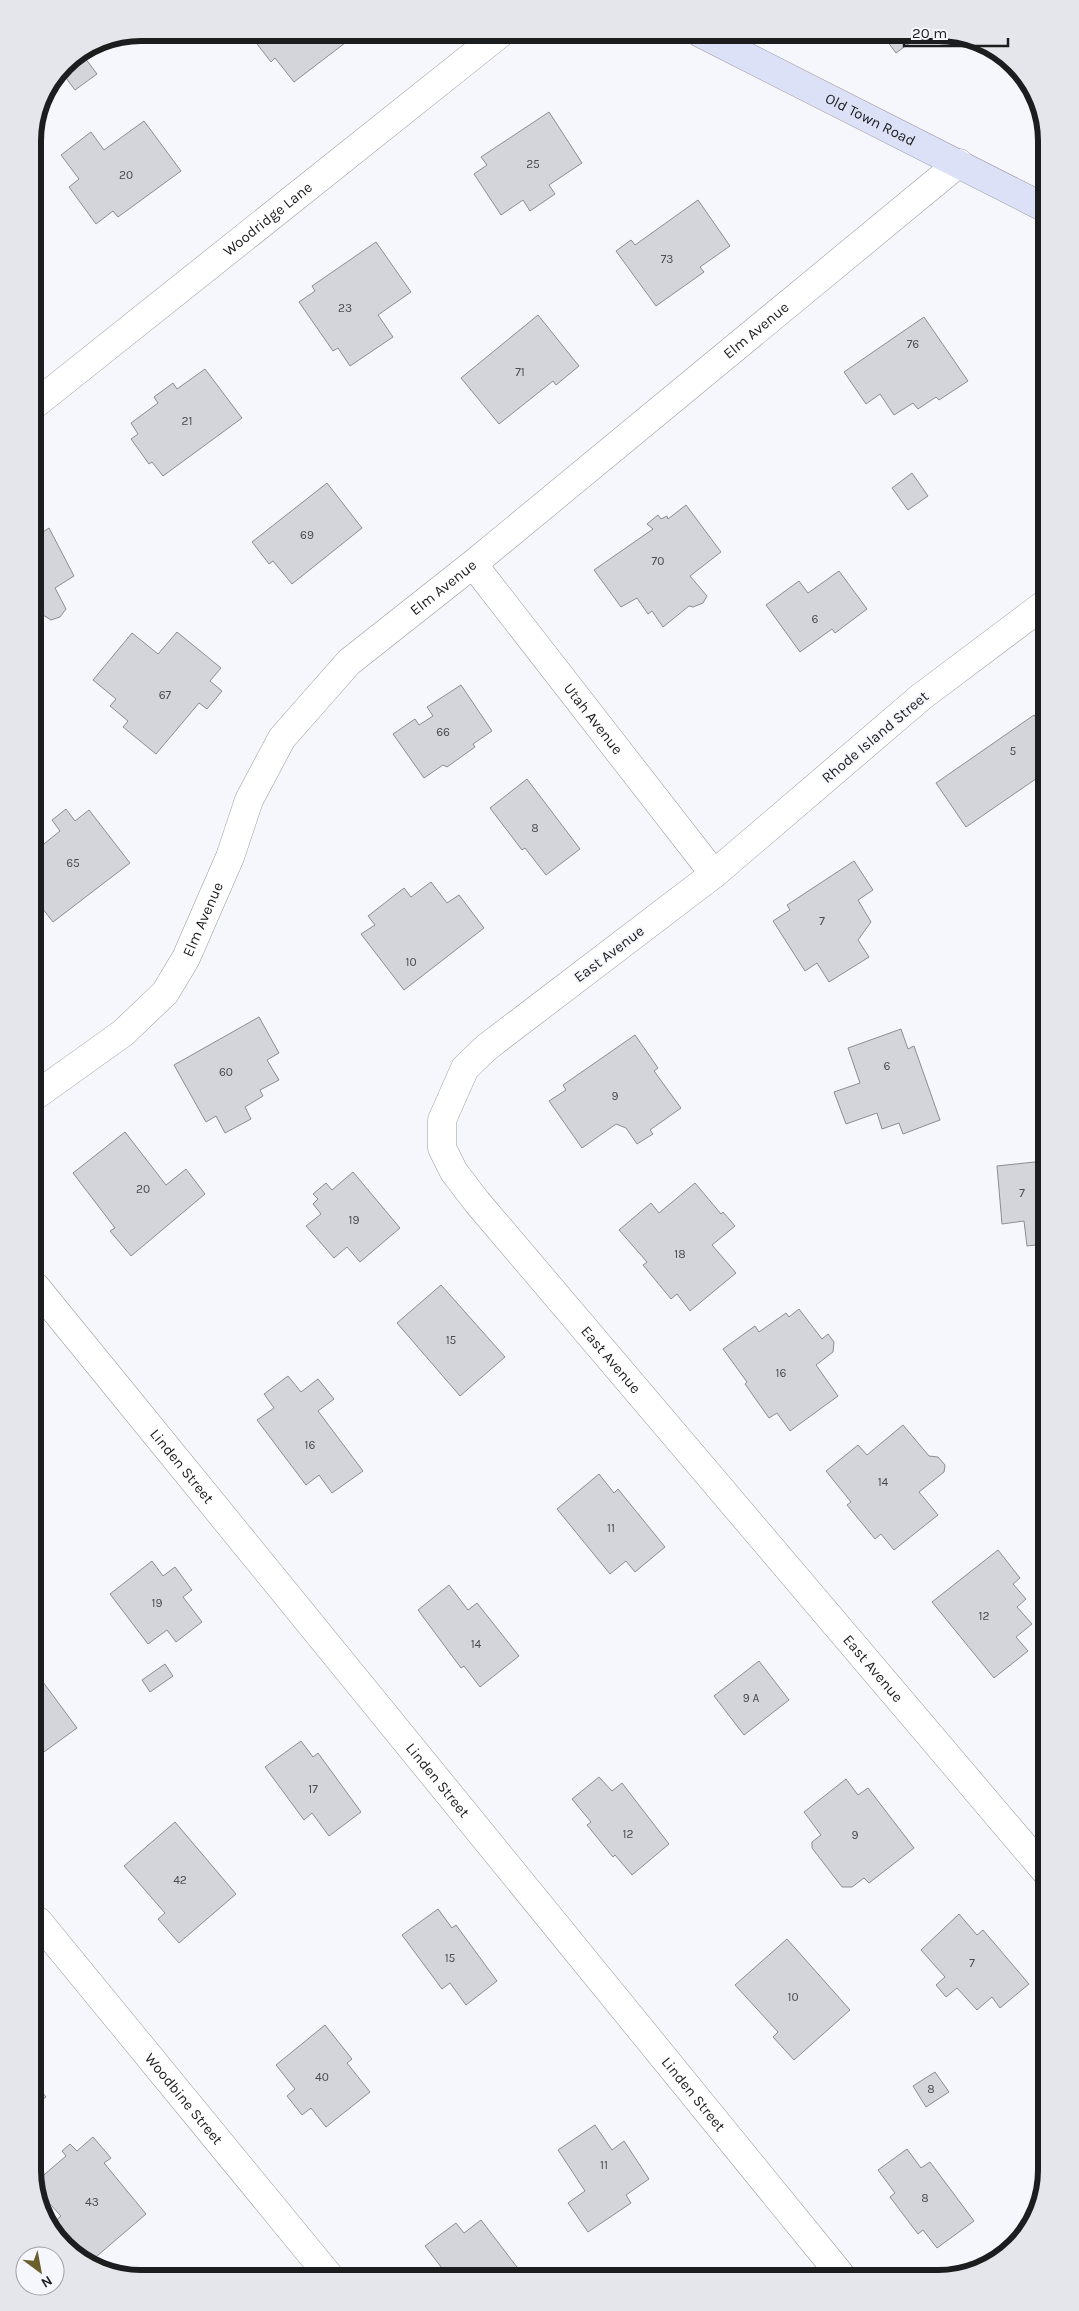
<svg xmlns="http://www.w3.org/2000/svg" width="1079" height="2311" font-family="Karla,sans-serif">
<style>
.building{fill:#d4d5db;stroke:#8c8d92}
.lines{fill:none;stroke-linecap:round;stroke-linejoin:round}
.minor-casing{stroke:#97989d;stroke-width:29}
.secondary-casing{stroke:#97989d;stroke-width:29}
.minor{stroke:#fff;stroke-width:28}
.secondary{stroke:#dde1f7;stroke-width:28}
.labels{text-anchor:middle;stroke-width:4;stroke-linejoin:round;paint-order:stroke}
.number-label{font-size:12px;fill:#4a4b4e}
.street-label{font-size:15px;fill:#1c1d1f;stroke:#f6f7fd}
.rim{fill:none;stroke:#1c1d1f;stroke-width:6}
</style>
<rect width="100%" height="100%" fill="#f6f7fd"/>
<path class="building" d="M264,33h94l-64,49 -19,-24 -4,4 -17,-22z
M881,33h42l-27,20z
M85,58l12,16 -22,16 -12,-16z
M549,112l33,51 -33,22 6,9 -25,17 -7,-11 -22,15 -27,-41 13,-9 -6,-8z
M144,121l37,50 -63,46 -5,-6 -17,13 -27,-37 10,-8 -18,-24 30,-23 13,18z
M698,200l32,46 -30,21 4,5 -48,34 -40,-55 15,-11 4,5z
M376,242l35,50 -33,23 15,22 -43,29 -12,-18 -5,3 -34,-49 16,-11 -3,-5z
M538,315l41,51 -23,19 -3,-4 -54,43 -38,-46z
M924,317l44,64 -29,19 -3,-3 -18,12 -5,-6 -19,12 -14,-21 -14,10 -22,-32z
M205,369l37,49 -79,58 -11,-14 -3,2 -18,-25 7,-5 -7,-11 27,-20 -4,-6 19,-14 4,6z
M912,473l16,23 -20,14 -16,-22z
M327,483l35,45 -70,56 -19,-23 -4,3 -17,-22z
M686,505l35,47 -31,24 17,20 -4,7 -10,4 -4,-1 -26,21 -11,-16 -4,3 -11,-16 -16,9 -27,-37 59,-41 -6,-5 11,-9 3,4 6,-3 1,3z
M49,528l25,48 -19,12 11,21 -6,8 -9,3 -8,-5 -8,4 -1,9v-90z
M839,571l28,38 -32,24 -3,-4 -32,23 -34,-47 33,-24 9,12z
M177,632l44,36 -11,13 12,10 -15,18 -8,-6 -43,51 -33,-27 5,-6 -18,-15 6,-7 -23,-19 39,-47 26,21z
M461,685l31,46 -19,13 2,3 -28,20 -4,-2 -19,13 -31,-44 22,-15 4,6 14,-9 -6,-9z
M1034,715l8,12 1,47 -77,53 -30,-44z
M527,779l53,70 -34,26 -21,-27 -3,2 -32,-42z
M66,809l9,12 14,-11 41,53 -77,59 -18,-23v-16l3,-3 -3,-4v-20l6,-5 -2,-3 21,-17 -8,-11z
M854,861l19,29 -15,10 13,22 -13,18 11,17 -40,25 -12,-19 -12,8 -32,-50 17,-11 -3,-5z
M431,882l16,21 12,-8 25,33 -80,62 -43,-56 14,-9 -7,-9 36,-28 7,9z
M259,1017l20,36 -12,7 12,20 -19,10 3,6 -18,11 6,12 -26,14 -9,-17 -10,6 -32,-57z
M901,1029l7,20 6,-3 26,74 -37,14 -4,-11 -17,6 -5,-16 -31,11 -12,-32 26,-9 -12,-35z
M635,1035l23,33 -4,3 27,37 -31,22 3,4 -16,10 -11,-16 -10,-4 -34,24 -33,-47 17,-11 -3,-5z
M125,1132l41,53 20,-16 19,25 -74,62 -21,-25 5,-3 -42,-55z
M1044,1161v83l-17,2 -3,-25 -22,3 -5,-58z
M353,1172l47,56 -40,34 -13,-15 -13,11 -28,-32 15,-12 -8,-10 5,-5 -5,-5 13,-11 6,7z
M695,1183l26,31 2,-2 12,14 -23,19 24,28 -46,38 -13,-17 -6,5 -28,-34 4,-3 -28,-32 32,-27 8,10z
M441,1285l64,72 -45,39 -63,-73z
M799,1309l23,30 6,-5 6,8 -1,10 -17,13 22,31 -48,35 -13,-18 -8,5 -24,-34 2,-2 -24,-33 32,-23 4,6 27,-19 3,4z
M288,1376l13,16 17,-13 16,20 -16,12 45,60 -31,22 -13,-18 -13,10 -49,-65 17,-12 -10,-14z
M903,1425l26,31 9,1 7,8 -1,7 -25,20 19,23 -44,35 -13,-16 -6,5 -28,-34 4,-3 -25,-31 32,-26 9,10z
M599,1474l15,19 4,-4 47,58 -30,25 -9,-11 -16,13 -53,-65z
M998,1550l22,28 -7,6 13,15 -9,8 15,17 -16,13 12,14 -34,27 -62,-76z
M152,1561l11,15 12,-9 17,23 -9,7 19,25 -26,20 -9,-12 -19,14 -38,-50z
M449,1585l19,25 9,-7 42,53 -39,31 -16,-21 -3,2 -43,-58z
M759,1661l30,39 -45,35 -30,-39z
M165,1664l8,12 -23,16 -8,-12z
M40,1678l37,50 -40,29v-77z
M1045,1724v15l-7,-10z
M301,1741l12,16 5,-4 43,59 -32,24 -17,-23 -8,7 -39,-53z
M599,1777l13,14 10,-8 47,61 -37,31 -17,-20 -2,2 -26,-32 4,-3 -19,-23z
M846,1779l12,16 10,-7 46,60 -45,35 -5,-5 -12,9h-10l-30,-39v-6l9,-7 -17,-23z
M175,1822l61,72 -57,49 -21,-24 7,-6 -41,-47z
M438,1909l14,19 4,-3 41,56 -31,24 -16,-22 -8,6 -40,-54z
M959,1914l18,21 6,-5 46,54 -29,24 -8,-11 -15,13 -20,-22 -11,9 -10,-12 9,-8 -24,-27z
M787,1939l63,71 -56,50 -21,-23 5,-5 -43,-47z
M325,2025l27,34 -5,4 23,29 -44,35 -15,-19 -9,7 -15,-19 8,-7 -19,-24z
M935,2072l14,20 -23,15 -13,-21z
M38,2087l8,10 -8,6z
M595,2125l17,25 12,-9 25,38 -23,16 5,8 -43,29 -20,-29 17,-12 -27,-41z
M93,2137l18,21 -7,5 42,51 -56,48 -8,-3 -30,-35 9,-8 -23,-25v-11l28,-24 -4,-5 8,-7 7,7z
M907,2149l14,19 9,-6 44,59 -37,27 -14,-18 -5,4 -28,-37 5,-4 -17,-23z
M481,2220l39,51 -7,5h-65l-23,-30 31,-23 8,10z
M196,2269l7,9h-17z"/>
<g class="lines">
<g class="minor-casing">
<g id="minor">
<path id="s1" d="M33,406l468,-373"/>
<path id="s2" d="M473,564l241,310"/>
<path id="s3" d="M1042,606l-121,91 -207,177 -227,173 -22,21 -23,52v28l12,24 23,30 569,670"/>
<path id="s4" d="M35,1096l88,-63 42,-40 21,-35 44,-101 19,-57 33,-62 67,-76 124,-98 486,-401"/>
<path id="s5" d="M36,1287l804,987"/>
<path id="s6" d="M38,1921l292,356"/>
</g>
</g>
<g class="secondary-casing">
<g id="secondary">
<path id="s7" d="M700,33l341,173"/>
</g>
</g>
<use href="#minor" class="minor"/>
<use href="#secondary" class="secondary"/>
</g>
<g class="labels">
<g class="number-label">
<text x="533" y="168">25</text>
<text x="126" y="179">20</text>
<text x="667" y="263">73</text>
<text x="345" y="312">23</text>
<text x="913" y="348">76</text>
<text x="520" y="376">71</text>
<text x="187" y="425">21</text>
<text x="307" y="539">69</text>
<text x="658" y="565">70</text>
<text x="815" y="623">6</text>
<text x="165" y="699">67</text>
<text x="443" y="736">66</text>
<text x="1013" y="755">5</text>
<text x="535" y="832">8</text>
<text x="73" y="867">65</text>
<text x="822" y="925">7</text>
<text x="411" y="966">10</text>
<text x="887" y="1070">6</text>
<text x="226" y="1076">60</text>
<text x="615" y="1100">9</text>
<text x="143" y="1193">20</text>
<text x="1022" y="1197">7</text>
<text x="354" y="1224">19</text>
<text x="680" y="1258">18</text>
<text x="451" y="1344">15</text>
<text x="781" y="1377">16</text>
<text x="310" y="1449">16</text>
<text x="883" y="1486">14</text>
<text x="611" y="1532">11</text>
<text x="157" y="1607">19</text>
<text x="984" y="1620">12</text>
<text x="476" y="1648">14</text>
<text x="751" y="1702">9 A</text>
<text x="313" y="1793">17</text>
<text x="628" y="1838">12</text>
<text x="855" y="1839">9</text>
<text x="180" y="1884">42</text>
<text x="450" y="1962">15</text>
<text x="972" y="1967">7</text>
<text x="793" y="2001">10</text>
<text x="322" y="2081">40</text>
<text x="931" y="2093">8</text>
<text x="604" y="2169">11</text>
<text x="925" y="2202">8</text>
<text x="92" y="2206">43</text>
</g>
<g class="street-label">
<text dy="5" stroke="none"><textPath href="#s7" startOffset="191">Old Town Road</textPath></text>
<text dy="5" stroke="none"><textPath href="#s1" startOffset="300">Woodridge Lane</textPath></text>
<text dy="5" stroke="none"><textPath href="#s4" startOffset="1074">Elm Avenue</textPath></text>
<text dy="5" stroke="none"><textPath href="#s4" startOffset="669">Elm Avenue</textPath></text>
<text dy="5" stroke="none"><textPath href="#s2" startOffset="196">Utah Avenue</textPath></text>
<text transform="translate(875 737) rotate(-40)" y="5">Rhode Island Street</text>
<text dy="5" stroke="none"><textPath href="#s4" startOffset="249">Elm Avenue</textPath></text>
<text transform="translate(609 954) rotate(-37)" y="5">East Avenue</text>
<text dy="5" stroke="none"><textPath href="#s3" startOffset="1096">East Avenue</textPath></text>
<text dy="5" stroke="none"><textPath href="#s5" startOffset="231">Linden Street</textPath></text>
<text dy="5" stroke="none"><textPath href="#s3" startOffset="1501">East Avenue</textPath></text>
<text dy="5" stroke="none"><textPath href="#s5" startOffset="636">Linden Street</textPath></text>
<text dy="5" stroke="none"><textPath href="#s5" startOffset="1041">Linden Street</textPath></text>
<text dy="5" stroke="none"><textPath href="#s6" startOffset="230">Woodbine Street</textPath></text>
</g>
</g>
<path d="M0 0H1079V2311H0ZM141 41H938A100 100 0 0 1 1038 141V2170A100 100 0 0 1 938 2270H141A100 100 0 0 1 41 2170V141A100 100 0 0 1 141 41Z" fill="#e5e6eb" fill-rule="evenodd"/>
<path class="rim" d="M141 41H938A100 100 0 0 1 1038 141V2170A100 100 0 0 1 938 2270H141A100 100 0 0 1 41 2170V141A100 100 0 0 1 141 41Z"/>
<g transform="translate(40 2271) rotate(148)"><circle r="24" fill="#f6f7fd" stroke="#9fa0a4"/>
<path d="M0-4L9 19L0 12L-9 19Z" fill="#6b5f2b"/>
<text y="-8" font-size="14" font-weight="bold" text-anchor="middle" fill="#1c1d1f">N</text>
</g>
<path d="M904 38v8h104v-8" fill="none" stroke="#1c1d1f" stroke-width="2.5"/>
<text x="912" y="38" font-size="15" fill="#1c1d1f" stroke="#f6f7fd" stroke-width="4" paint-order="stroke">20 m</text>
</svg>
